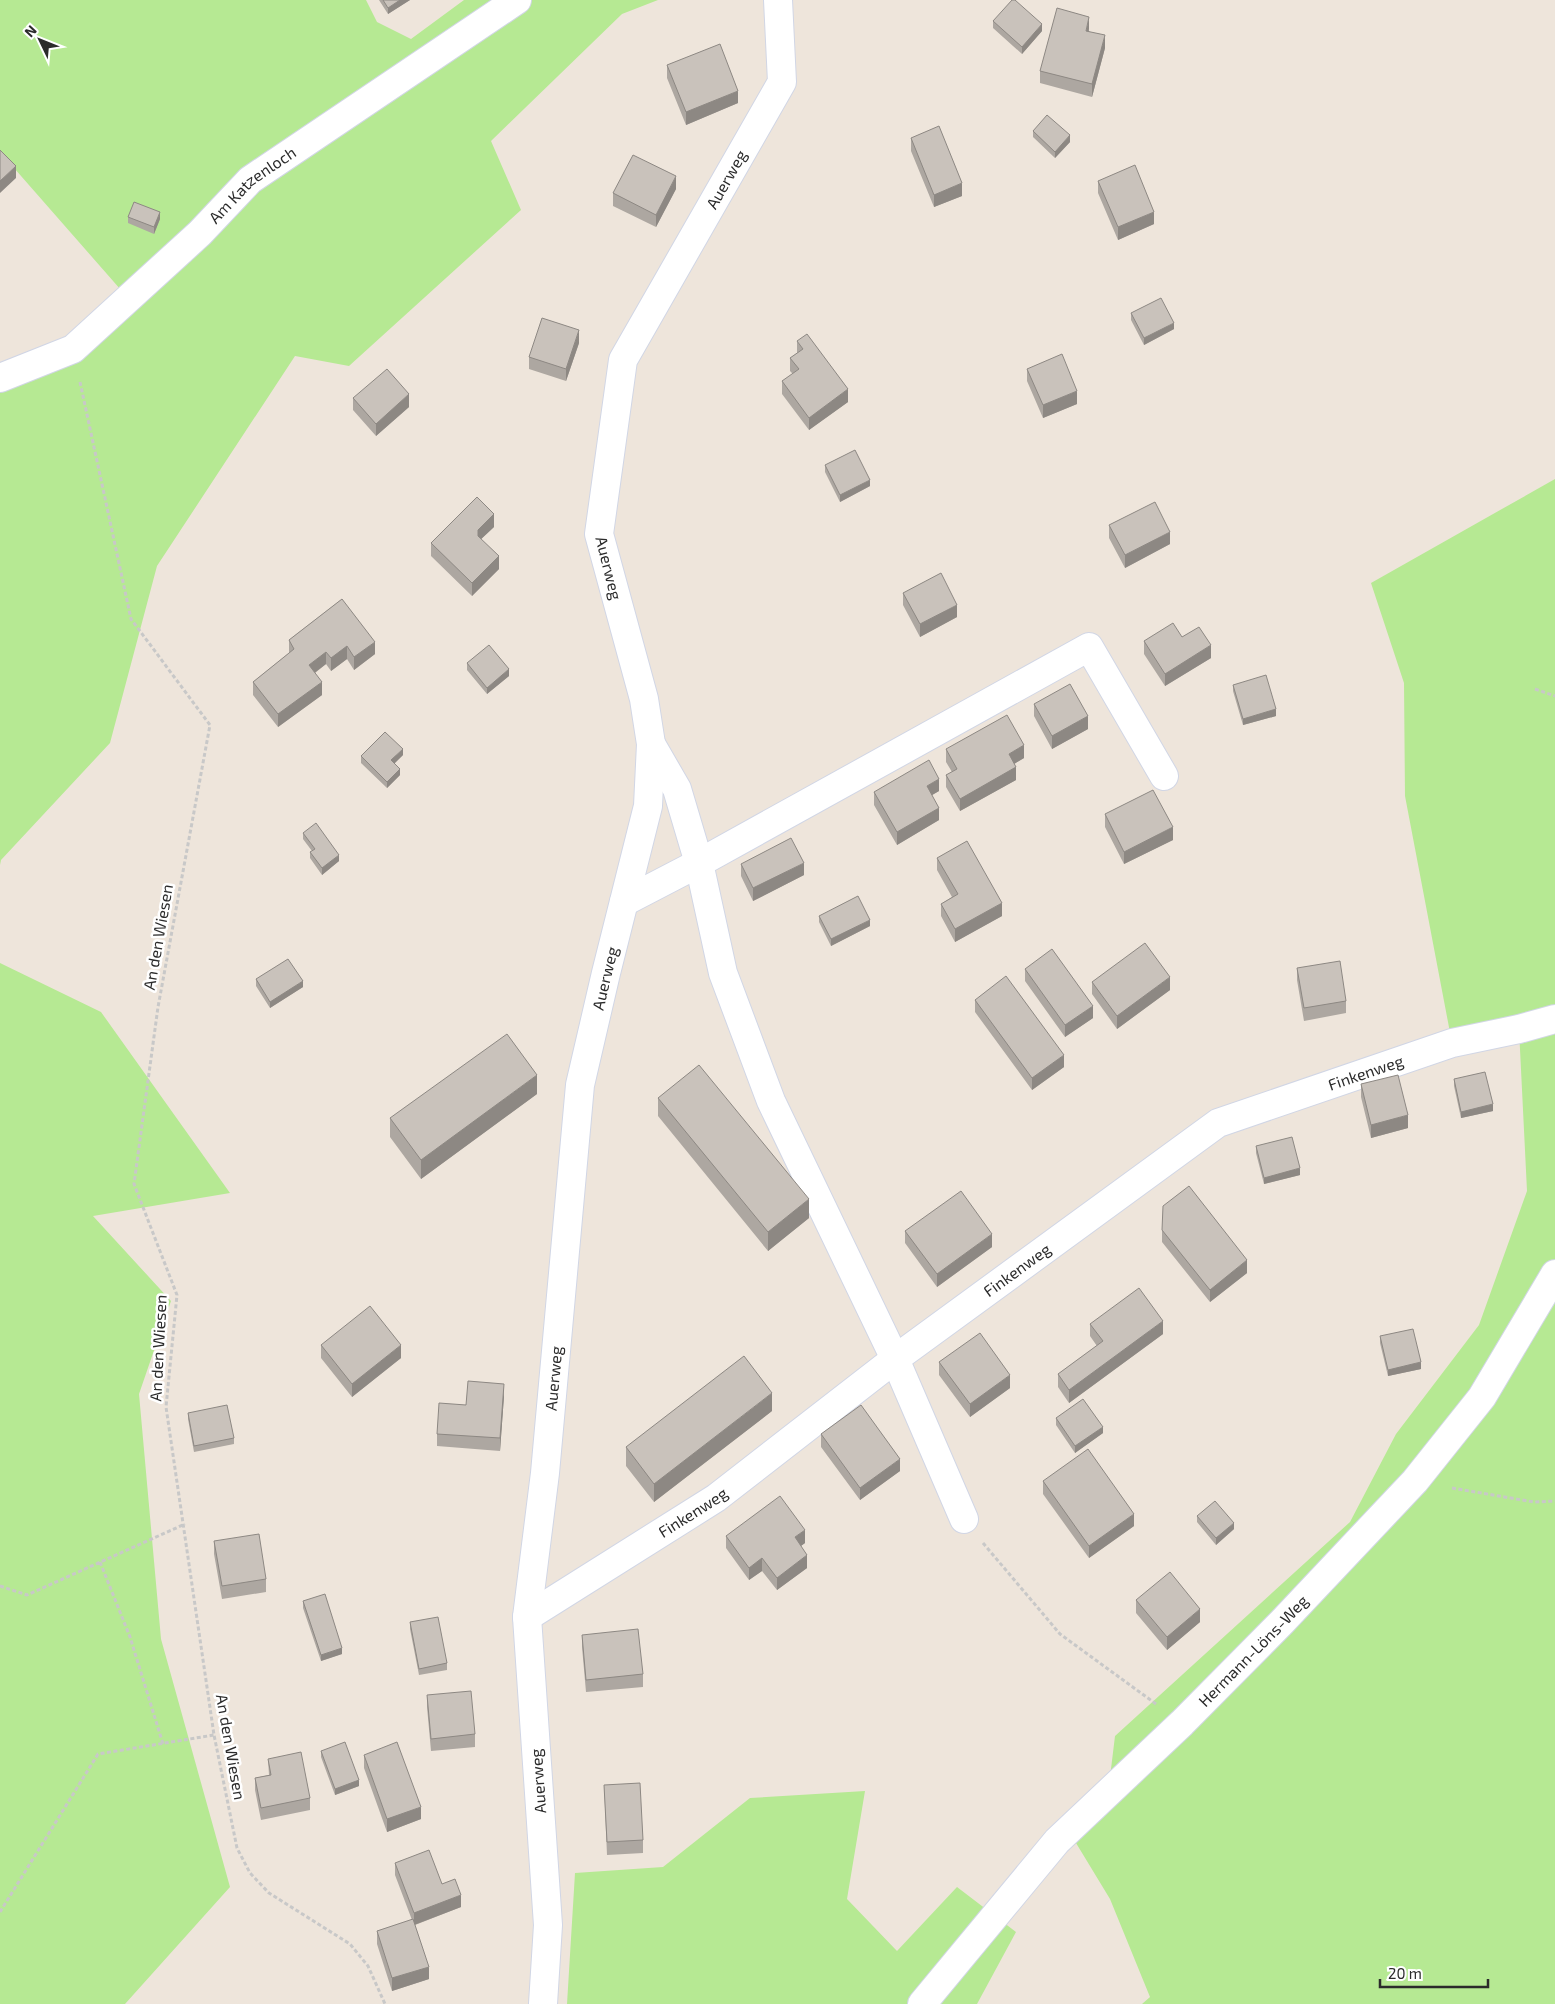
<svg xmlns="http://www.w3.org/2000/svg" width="1555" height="2004" font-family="'Exo 2',sans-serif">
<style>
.green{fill:#b6e993}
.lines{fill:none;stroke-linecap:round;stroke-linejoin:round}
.minor-casing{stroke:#d1d6e5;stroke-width:30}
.path{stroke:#c8c8c8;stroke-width:3;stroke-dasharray:4 2.5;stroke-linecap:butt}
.minor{stroke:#fff;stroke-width:28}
.wall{fill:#ada7a1}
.shaded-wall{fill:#8d8883}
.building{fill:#c9c2bb;stroke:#8d8883}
.labels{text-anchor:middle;stroke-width:5;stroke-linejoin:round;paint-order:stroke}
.street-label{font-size:16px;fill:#2b2b2b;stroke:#fff}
</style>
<rect width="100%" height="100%" fill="#eee5db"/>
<path class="green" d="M0,0h366l11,22 34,17 53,-39h194l-36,14 -131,127 30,69 -172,156 -54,-10 -138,210 -47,177 -109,117 -1,5v-496l135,-63 -135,-154z
M1555,479v1525h-413l8,-7 -40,-98 -34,-56 31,-41 8,-66 235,-214 46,-88 83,-109 48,-134 -8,-162 -67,14 -47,-247 -1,-113 -33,-100z
M0,963l101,49 129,181 -137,23 78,85 -32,93 22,245 69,248 -105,117h-125z
M865,1791l-18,108 50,52 60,-64 59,45 -39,72h-410l8,-131 88,-6 87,-69z"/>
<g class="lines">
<g class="minor-casing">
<g id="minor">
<path id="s1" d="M0,378l73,-29 127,-116 50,-53 267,-180"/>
<path d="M651,744l26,45 22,74 24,110 48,128 124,258 69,160"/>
<path d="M624,902l75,-39 390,-216 75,129"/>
<path id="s2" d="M527,1617l189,-119 179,-139 323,-236 234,-80 67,-14 36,-10"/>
<path id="s3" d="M543,2004l5,-79 -21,-308 18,-144 35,-388 26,-112 42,-167 3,-62 -7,-45 -45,-165 24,-174 159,-278 -4,-82"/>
<path id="s4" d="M922,2004l135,-163 125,-118 100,-101 133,-141 67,-84 73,-123"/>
</g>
</g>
<path class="path" d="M80,382l51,237 79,106 -52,282 -24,177 43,111 -11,112 48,328 23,113 13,25 19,20 81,51 18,22 17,38
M1535,689l20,7
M1452,1488l82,14 21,-1
M983,1543l77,91 96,70
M100,1562l30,75 33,107
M0,1586l27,9 158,-71
M0,1912l98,-158 116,-19"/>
<use href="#minor" class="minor"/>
</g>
<path class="wall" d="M379,0h31l-22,14z
M993,21l49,10 -20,23 -29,-26z
M1089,29v2l16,17 -13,49 -52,-14v-12z
M667,65l71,38 -52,22 -19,-47z
M1033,131l37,11 -15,16 -22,-21z
M911,138l51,58 -28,11 -23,-56z
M1098,181l56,43 -36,16 -20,-47z
M676,189l-20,38 -43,-21v-13z
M128,217l32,2 -6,15 -26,-11z
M1131,313l43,16 -30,16 -13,-25z
M797,341l51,61 -39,28 -27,-36v-13l11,-7 -3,-3v-13l7,-5z
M579,343l-13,38 -37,-12v-12z
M1027,369l50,35 -34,14 -16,-37z
M353,398l56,9 -33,29 -23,-26z
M825,465l45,21 -30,16 -15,-30z
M1109,525l61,19 -45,24 -16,-30z
M494,527l-13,12 18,30 -27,27 -41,-40v-13z
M903,593l54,24 -37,20 -17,-32z
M342,599l33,55 -21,16 -7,-11 -16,12 -5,-7 -11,9 7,22 -44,32 -25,-32v-13l36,-29v-13z
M1182,637l29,21 -46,28 -21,-32v-13z
M467,663l42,13 -22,18 -20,-24z
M1233,685l43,31 -33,9 -10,-34z
M1034,704l54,25 -36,20 -18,-33z
M946,749l78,9 -10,6 2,16 -56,31 -14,-24v-12l6,-3 -6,-10z
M403,755l-9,8 6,12 -13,13 -26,-25v-7z
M939,791l-7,4 7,25 -42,25 -23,-40v-13z
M1105,814l68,26 -49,24 -19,-37z
M303,833l36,28 -17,14 -12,-17v-6l2,-1 -9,-12z
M937,858l65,58 -47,26 -14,-26v-12l11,-7 -15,-27z
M741,864l63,11 -51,26 -12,-25z
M819,916l51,10 -39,20 -12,-24z
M1297,968l49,33v12l-42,8 -7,-41z
M1025,969l68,49 -28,19 -40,-56z
M256,979l47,8 -33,21 -14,-22z
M1092,982l78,8 -53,39 -25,-35z
M975,1000l89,67 -32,23 -57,-78z
M1454,1079l39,32 -32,7 -7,-32z
M1361,1084l47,44 -37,10 -10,-41z
M537,1094l-116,85 -31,-42v-19z
M658,1098l151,120 -41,33 -110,-135z
M1256,1146l44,29 -36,9 -8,-31z
M1162,1230l85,43 -37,29 -48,-60z
M905,1231l87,16 -55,40 -32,-44z
M1090,1324l73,10 -94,69 -11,-16v-13l39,-28 -7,-10z
M1380,1336l41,33 -33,7 -8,-33z
M321,1345l80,13 -49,39 -31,-39z
M939,1362l71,26 -40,29 -31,-42z
M504,1396l-4,55 -63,-5v-12l29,-29z
M772,1411l-118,91 -28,-36v-19z
M188,1413l46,25v6l-40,8 -6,-33z
M1056,1418l47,15 -28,20 -19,-28z
M821,1434l79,37 -40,29 -39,-53z
M1043,1481l91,45 -45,32 -46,-64z
M1197,1516l37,13 -18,16 -19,-23z
M726,1536l79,7 -4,3 6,22 -30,22 -15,-19 -13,9 -23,-32z
M214,1541l52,38v13l-44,7 -8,-45z
M1136,1600l64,22 -33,28 -31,-37z
M303,1601l39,53 -21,7 -18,-53z
M410,1622l37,41v7l-28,5 -9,-46z
M582,1635l61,39v13l-57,5 -4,-45z
M427,1695l48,39v13l-44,4 -4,-44z
M321,1751l38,35 -24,9 -14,-38z
M364,1755l57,64 -34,13 -23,-64z
M268,1759l42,39v12l-49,10 -6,-30v-12l14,-3z
M604,1785l39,55v13l-36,2z
M395,1863l47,21 19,23 -46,18 14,54 -37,12 -15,-47v-13l35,-11 -17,-45z"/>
<path class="shaded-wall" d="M400,0h10l-22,14v-6z
M1089,17v12l-3,14v-12z
M1042,24v7l-20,23v-7z
M1105,35v13l-13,49v-13z
M738,91v12l-52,22v-13z
M1070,135v7l-15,16v-6z
M16,166v12l-16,15v-12z
M676,176v13l-20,38v-12z
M962,183v13l-28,11v-12z
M160,212v7l-6,15v-7z
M1154,212v12l-36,16v-13z
M1174,323v6l-30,16v-7z
M579,330v13l-13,38v-12z
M848,389v13l-39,28v-12z
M1077,391v13l-34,14v-13z
M409,394v13l-33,29v-12z
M870,480v6l-30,16v-7z
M494,514v13l-16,15v-12z
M1170,532v12l-45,24v-13z
M499,556v13l-27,27v-13z
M957,605v12l-37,20v-13z
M375,642v12l-21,16v-13z
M1211,645v13l-46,28v-12z
M347,646v13l-16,12v-13z
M326,652v12l-17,13v-12z
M509,669v7l-22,18v-6z
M322,682v13l-44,32v-13z
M1276,709v7l-33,9v-6z
M1088,716v13l-36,20v-13z
M1024,745v13l-15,9v-13z
M403,749v6l-12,12v-7z
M1016,767v13l-56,31v-12z
M400,769v6l-13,13v-6z
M939,779v12l-12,7v-12z
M939,808v12l-42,25v-13z
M1173,827v13l-49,24v-12z
M339,855v6l-17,14v-7z
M804,863v12l-51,26v-13z
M1002,903v13l-47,26v-13z
M870,920v6l-39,20v-7z
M1170,977v13l-53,39v-13z
M303,981v6l-33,21v-6z
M1093,1006v12l-28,19v-12z
M1064,1055v12l-32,23v-12z
M537,1075v19l-116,85v-19z
M1493,1104v7l-32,7v-6z
M1408,1115v13l-37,10v-13z
M1300,1168v7l-36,9v-6z
M809,1199v19l-41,33v-19z
M992,1234v13l-55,40v-13z
M1247,1260v13l-37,29v-12z
M1163,1321v13l-94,69v-13z
M401,1345v13l-49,39v-13z
M1421,1362v7l-33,7v-6z
M1010,1375v13l-40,29v-13z
M504,1384v12l-4,55v-13z
M772,1393v18l-118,91v-18z
M1103,1427v6l-28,20v-7z
M900,1459v12l-40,29v-12z
M1134,1514v12l-45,32v-12z
M1234,1523v6l-18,16v-7z
M805,1530v13l-10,7v-13z
M807,1555v13l-30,22v-12z
M762,1558v13l-13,9v-12z
M1200,1609v13l-33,28v-13z
M342,1648v6l-21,7v-6z
M359,1780v6l-24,9v-6z
M421,1807v12l-34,13v-13z
M461,1895v12l-47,18v-12z
M429,1967v12l-37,12v-13z"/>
<path class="building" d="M383,0h17l-12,8z
M1012,0h3l27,24 -20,23 -29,-26z
M1057,8l32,9 -3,14 19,4 -13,49 -52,-13z
M720,44l18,47 -52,21 -19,-47z
M1047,115l23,20 -15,17 -22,-21z
M939,126l23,57 -28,12 -23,-57z
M0,150l16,16 -16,15z
M633,155l43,21 -20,39 -43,-22z
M1135,165l19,47 -36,15 -20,-46z
M134,202l26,10 -6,15 -26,-10z
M1161,298l13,25 -30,15 -13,-25z
M542,318l37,12 -13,39 -37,-12z
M807,334l41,55 -39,29 -27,-37 17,-12 -9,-11 13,-9 -6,-8z
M1062,354l15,37 -34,14 -16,-36z
M387,369l22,25 -33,30 -23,-26z
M855,450l15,30 -30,15 -15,-30z
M477,497l17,17 -16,16v6l21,20 -27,27 -41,-40z
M1155,502l15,30 -45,23 -16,-30z
M941,573l16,32 -37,19 -17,-31z
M342,599l33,43 -21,15 -7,-11 -16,12 -5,-6 -17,13 13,17 -44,32 -25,-32 41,-33 -5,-9z
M1173,623l9,14 17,-10 12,18 -46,29 -21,-33z
M489,645l20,24 -22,19 -20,-25z
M1266,675l10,34 -33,10 -10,-34z
M1070,684l18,32 -36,20 -18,-32z
M1007,715l17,30 -15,9 7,13 -56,32 -14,-24 11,-6 -11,-20z
M385,732l18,17 -12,11 9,9 -13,13 -26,-26z
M929,760l10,19 -12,7 12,22 -42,24 -23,-40z
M1153,790l20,37 -49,25 -19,-38z
M316,823l23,32 -17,13 -12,-16 5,-3 -12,-16z
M791,838l13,25 -51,25 -12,-24z
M967,841l35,62 -47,26 -14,-25 17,-10 -21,-36z
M858,896l12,24 -39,19 -12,-23z
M1145,943l25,34 -53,39 -25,-34z
M1052,949l41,57 -28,19 -40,-56z
M288,959l15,22 -33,21 -14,-23z
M1340,961l6,40 -42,7 -7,-40z
M1006,976l58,79 -32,23 -57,-78z
M507,1034l30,41 -116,85 -31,-42z
M699,1065l110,134 -41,33 -110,-134z
M1485,1072l8,32 -32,8 -7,-33z
M1398,1075l10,40 -37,10 -10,-41z
M1292,1137l8,31 -36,10 -8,-32z
M1189,1186l58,74 -37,30 -48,-60 1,-24z
M961,1191l31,43 -55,40 -32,-43z
M1139,1288l24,33 -94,69 -11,-16 45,-33 -13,-17z
M370,1306l31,39 -49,39 -31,-39z
M1413,1329l8,33 -33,8 -8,-34z
M980,1333l30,42 -40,29 -31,-42z
M744,1356l28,37 -118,91 -28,-37z
M468,1381l36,3 -4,54 -63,-4 2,-31 27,2z
M1083,1399l20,28 -28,19 -19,-28z
M227,1405l7,33 -40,8 -6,-33z
M861,1405l39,54 -40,29 -39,-54z
M1088,1449l46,65 -45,32 -46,-65z
M780,1496l25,34 -10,7 12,18 -30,23 -15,-20 -13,10 -23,-32z
M1215,1501l19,22 -18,15 -19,-22z
M259,1534l7,45 -44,7 -8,-45z
M1170,1572l30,37 -33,28 -31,-37z
M325,1594l17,54 -21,7 -18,-54z
M438,1617l9,46 -28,6 -9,-47z
M638,1629l5,45 -57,6 -4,-45z
M471,1691l4,43 -44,5 -4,-44z
M345,1742l14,38 -24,9 -14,-38z
M397,1742l24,65 -34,12 -23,-64z
M301,1752l9,46 -49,10 -6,-30 16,-3 -3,-16z
M640,1783l3,57 -36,2 -3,-57z
M429,1850l13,34 13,-5 6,16 -47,18 -19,-50z
M413,1919l16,48 -37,11 -15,-47z"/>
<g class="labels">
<g class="street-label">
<text dy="6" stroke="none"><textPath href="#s3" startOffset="1872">Auerweg</textPath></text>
<text dy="6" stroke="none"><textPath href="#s1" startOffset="322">Am Katzenloch</textPath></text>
<text transform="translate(609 568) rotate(76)" y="6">Auerweg</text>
<text transform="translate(158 937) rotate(-80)" y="6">An den Wiesen</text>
<text dy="6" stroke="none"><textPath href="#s3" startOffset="1032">Auerweg</textPath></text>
<text dy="6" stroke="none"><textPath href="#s2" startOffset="1006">Finkenweg</textPath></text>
<text dy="6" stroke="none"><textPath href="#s2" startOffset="601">Finkenweg</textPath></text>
<text transform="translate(158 1348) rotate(-87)" y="6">An den Wiesen</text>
<text dy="6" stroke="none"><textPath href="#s3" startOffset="628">Auerweg</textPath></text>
<text dy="6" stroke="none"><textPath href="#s2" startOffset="196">Finkenweg</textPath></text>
<text dy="6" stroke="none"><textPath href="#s4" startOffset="485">Hermann-Löns-Weg</textPath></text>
<text transform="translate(231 1747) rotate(80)" y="6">An den Wiesen</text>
<text transform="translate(538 1781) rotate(-94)" y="6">Auerweg</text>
</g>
</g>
<g transform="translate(40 40) rotate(313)" stroke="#ffffff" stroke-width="4" paint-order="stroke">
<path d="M0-4L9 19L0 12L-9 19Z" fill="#2b2b2b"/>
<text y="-8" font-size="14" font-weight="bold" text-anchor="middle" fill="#2b2b2b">N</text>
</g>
<path d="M1380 1979v8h108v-8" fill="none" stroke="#2b2b2b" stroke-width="2.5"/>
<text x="1388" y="1979" font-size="15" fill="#2b2b2b" stroke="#ffffff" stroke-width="4" paint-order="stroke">20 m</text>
</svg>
